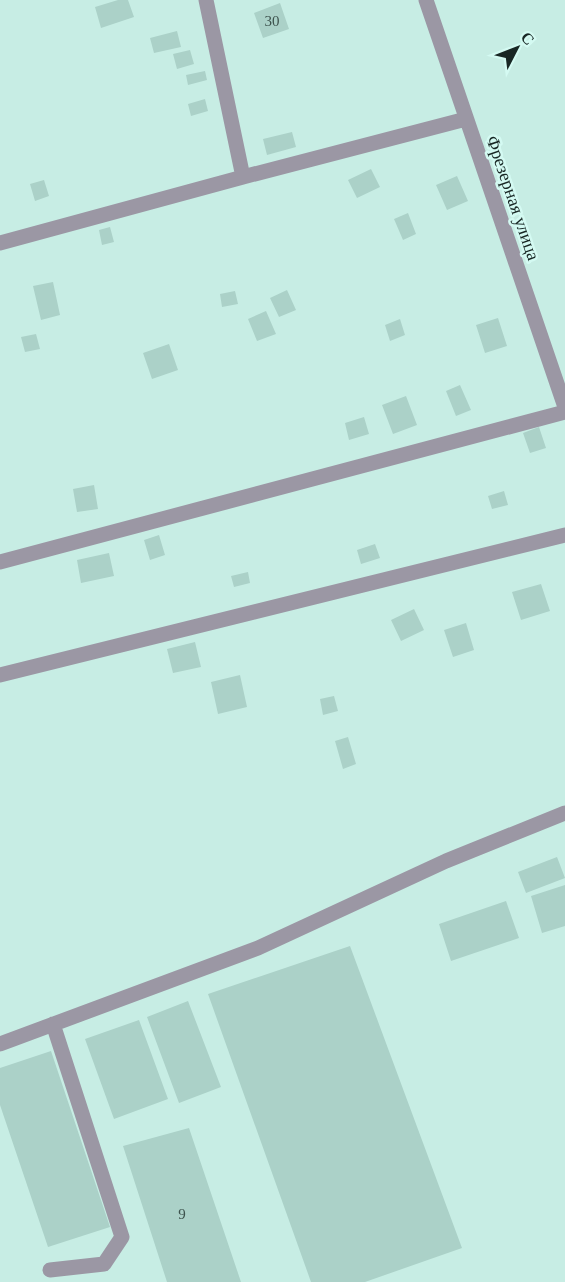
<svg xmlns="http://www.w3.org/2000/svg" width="565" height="1282" font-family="'Times New Roman',serif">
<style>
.building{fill:#abd1c8}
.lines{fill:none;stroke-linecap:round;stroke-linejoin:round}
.minor{stroke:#9b97a4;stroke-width:15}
.labels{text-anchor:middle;stroke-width:5;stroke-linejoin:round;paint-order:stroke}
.number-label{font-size:15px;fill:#3d524d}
.street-label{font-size:18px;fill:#182724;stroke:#d4faf2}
</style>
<rect width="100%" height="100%" fill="#c7ede4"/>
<path class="building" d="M118,0h10l6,17 -33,11 -6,-21z
M280,3l9,26 -26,9 -9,-25z
M177,31l4,16 -27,6 -4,-15z
M190,50l4,14 -17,5 -4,-15z
M205,71l2,9 -19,5 -2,-10z
M205,99l3,12 -17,5 -3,-12z
M292,132l4,15 -29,8 -4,-16z
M371,169l9,18 -23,11 -9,-18z
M457,176l11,25 -21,9 -11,-25z
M44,180l5,16 -14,5 -5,-17z
M408,213l8,21 -13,6 -9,-21z
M110,227l4,15 -12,3 -3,-15z
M53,282l7,33 -19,5 -8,-34z
M287,290l9,20 -17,7 -9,-19z
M235,291l3,13 -16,3 -2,-13z
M266,311l10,23 -19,7 -9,-22z
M498,318l9,28 -22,7 -9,-28z
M400,319l5,16 -15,6 -5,-16z
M36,334l4,15 -15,3 -4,-15z
M169,344l9,26 -26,9 -9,-26z
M460,385l11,25 -15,6 -10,-25z
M406,396l11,29 -24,9 -11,-29z
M364,417l5,17 -20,6 -4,-17z
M539,427l7,21 -16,5 -7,-20z
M94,485l4,24 -21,3 -4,-23z
M504,491l4,14 -16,4 -4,-13z
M159,535l6,20 -15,5 -6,-20z
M375,544l5,14 -19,6 -4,-14z
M109,553l5,23 -33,7 -4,-23z
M248,572l2,11 -16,4 -3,-11z
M541,584l9,27 -29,9 -9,-28z
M414,609l10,21 -23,11 -10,-21z
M466,623l8,27 -21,7 -9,-27z
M195,642l6,25 -28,6 -6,-24z
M240,675l7,32 -29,7 -7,-32z
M334,696l4,15 -15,4 -3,-16z
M348,737l8,27 -13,5 -8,-28z
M557,857l8,21 -39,15 -8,-21z
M565,885v41l-23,7 -11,-37z
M506,901l13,37 -68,23 -12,-37z
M350,946l112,302 -97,34h-54l-103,-288z
M188,1001l33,86 -42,16 -32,-86z
M139,1020l29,79 -54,20 -29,-80z
M51,1051l59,176 -62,20 -48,-142v-37z
M189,1128l52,154h-74l-44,-136z"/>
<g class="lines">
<path class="minor" d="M426,0l139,407
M243,177l223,-58
M0,243l243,-66 -37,-177
M0,562l565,-150
M0,675l565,-140
M0,1044l258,-96 188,-87 119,-48
M50,1270l54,-6 18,-27 -69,-213"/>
</g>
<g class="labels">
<g class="number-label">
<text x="272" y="26">30</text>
<text x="182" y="1219">9</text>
</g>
<g class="street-label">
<text transform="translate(513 198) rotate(71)" y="6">Фрезерная улица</text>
</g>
</g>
<g transform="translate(517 48) rotate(48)" stroke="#d4faf2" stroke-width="4.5" paint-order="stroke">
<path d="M0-4.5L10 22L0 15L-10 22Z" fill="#182724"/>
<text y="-9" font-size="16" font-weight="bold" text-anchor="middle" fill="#182724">С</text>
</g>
</svg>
